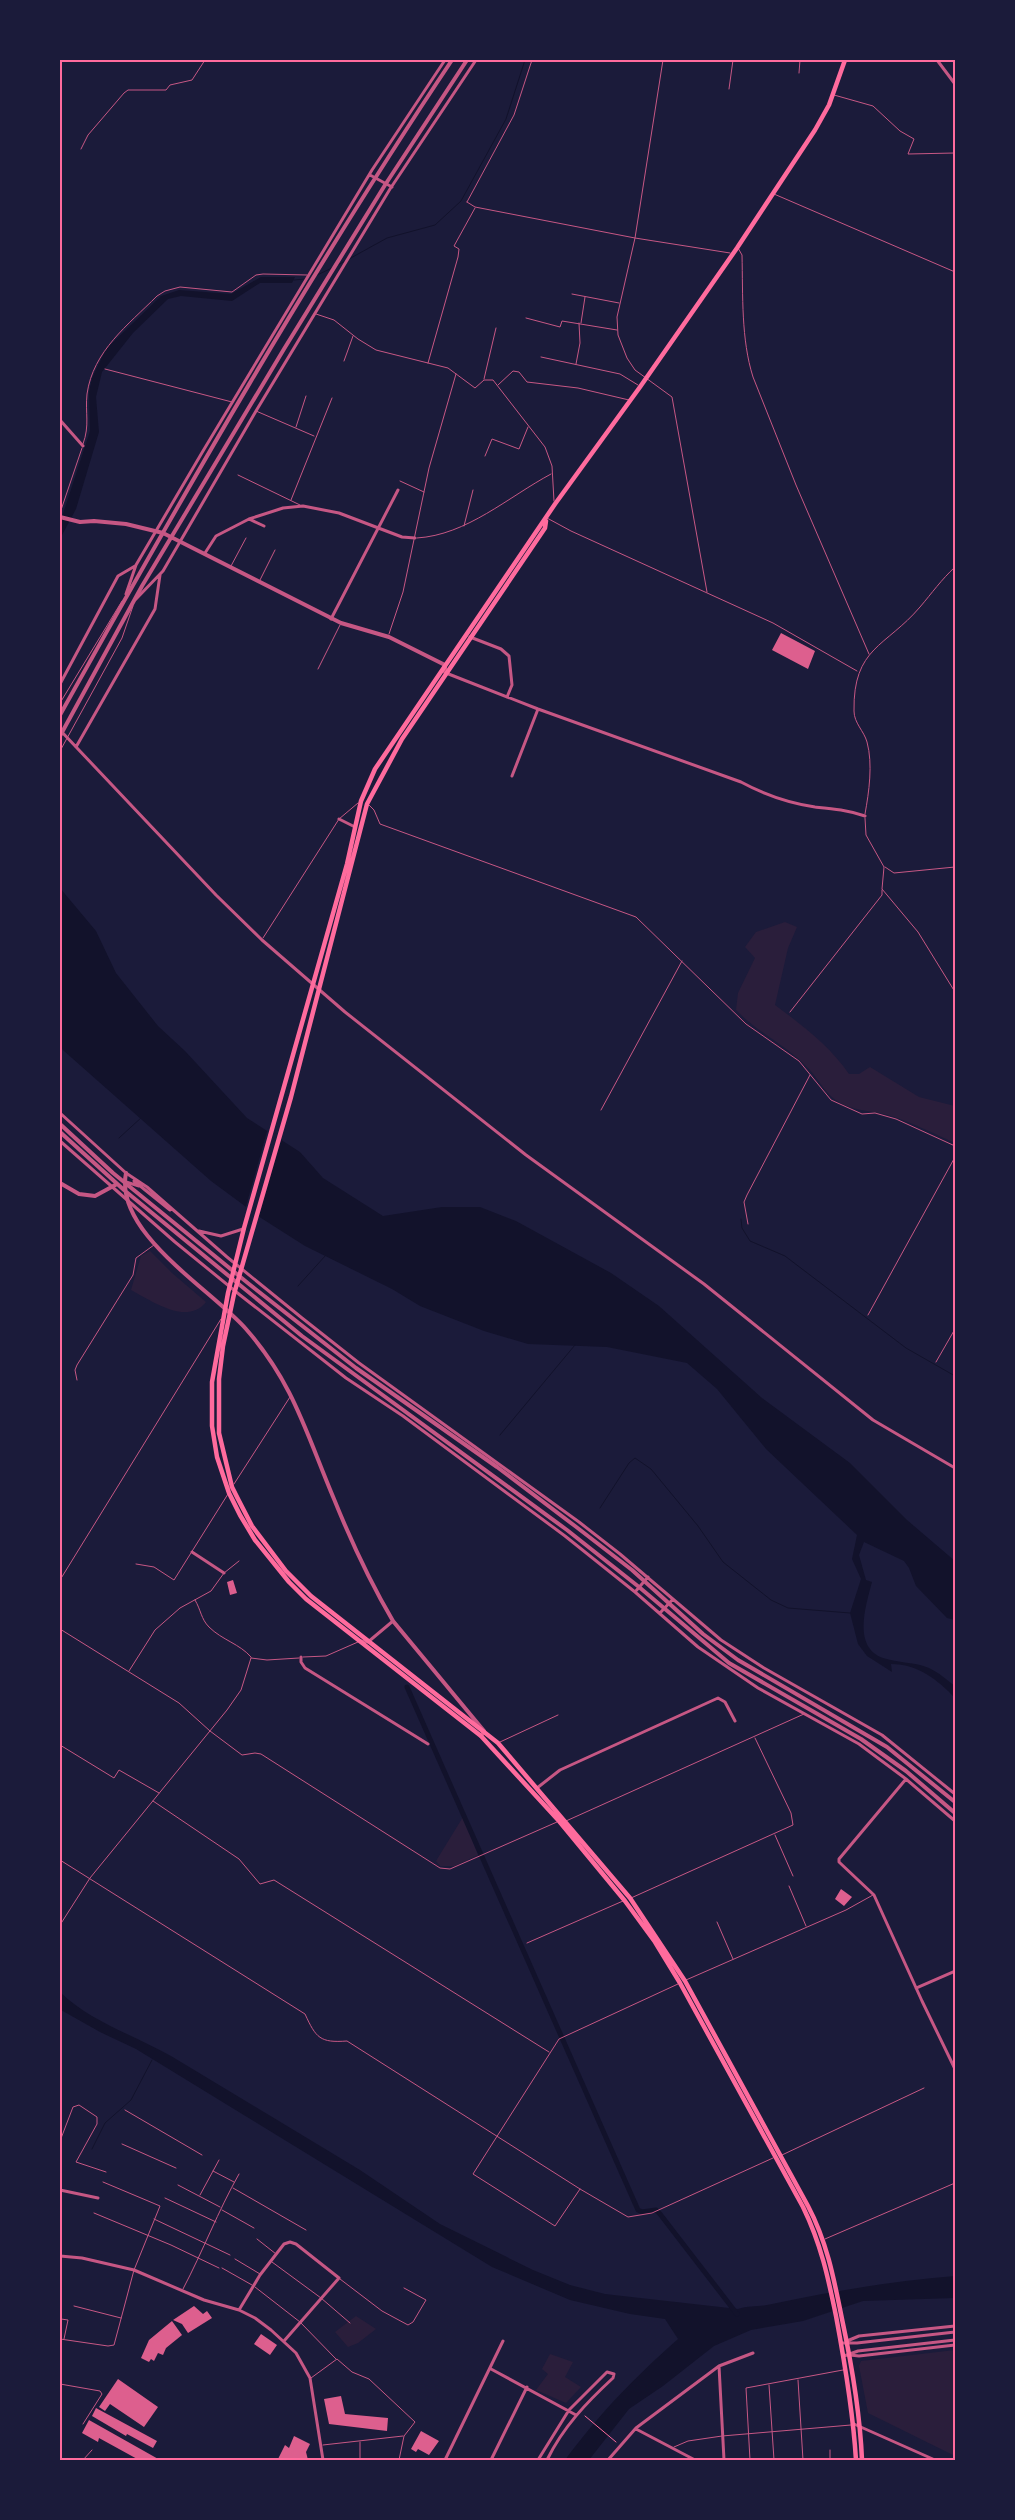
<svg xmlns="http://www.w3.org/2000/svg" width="1015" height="2520" font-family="Lora,serif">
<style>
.green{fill:#2a1e3b}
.water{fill:#12122b}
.pier{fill:#1b1b3a}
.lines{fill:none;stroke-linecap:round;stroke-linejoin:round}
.stream{stroke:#12122b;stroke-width:1}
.canal{stroke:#12122b;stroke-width:5}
.building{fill:#dd5f8e}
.path{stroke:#ff6b9d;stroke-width:1}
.service{stroke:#c65784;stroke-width:1}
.minor{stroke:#c65784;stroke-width:3}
.tertiary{stroke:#c65784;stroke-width:4}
.secondary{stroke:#ff6b9d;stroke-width:4.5}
.neatline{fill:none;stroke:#ff6b9d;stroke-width:2}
</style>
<rect width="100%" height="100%" fill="#1b1b3a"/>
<path class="green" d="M785,922l12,5 -9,21 -13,57c27,20 55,41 74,69h10l11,-7 49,30 36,9v37c-22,-10 -44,-21 -67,-28 -15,-4 -30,-4 -44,-10 -20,-10 -23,-24 -37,-38 -21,-22 -50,-35 -71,-57l2,-17 17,-35 -10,-11 11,-15z
M150,1251l22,22 34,29c-19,24 -54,-1 -75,-12l10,-34z
M463,1817l15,38 -23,11h-15l-4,-5z
M356,2316l20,13 -18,14 -10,4 -13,-15z
M955,2350v106l-87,-43 -9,-47 2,-5z
M550,2354l23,8 -8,15 16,10 -15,16 -30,-13 12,-16 -6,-5z"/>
<path class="water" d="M261,277h34l-3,6h-32l-28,18 -51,-5 -13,3 -35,34 -31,39 -6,25 3,35 -23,77 -16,30v-16l30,-92 -1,-39 3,-14 14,-29 55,-53 18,-6 52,4z
M60,888l36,43 20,42 42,53 27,25 62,67 53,34 23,26 60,38 59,-9h38l36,14 95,52 48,33 103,92 88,65 57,57 48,41v59l-8,-2 -31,-32 -7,-18 -5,-7 -40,-19 -5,13 7,25 6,2c-6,23 -20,65 11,76 15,5 32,4 46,10 9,4 18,12 26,18v12c-17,-18 -37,-34 -64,-34l1,8 -25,-16 -9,-12 -8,-31 11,-34 -9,-20 5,-24 -91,-86 -49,-60 -30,-26 -80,-16 -79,-3 -44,-13 -64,-25 -28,-17 -87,-43 -44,-28 -50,-37 -147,-130 -4,-4z
M60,1992c31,30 74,43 111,64l189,114 80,54 93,46 37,15 35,9 133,15c12,-4 23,-2 34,-5 61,-13 121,-23 183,-28v22l-92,3 -60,20 -52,9 -37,16 -51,40 -34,23 -40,51h-24c35,-47 69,-82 113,-121l-13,-20 -35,-5 -60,-14 -78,-33 -356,-218 -36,-17 -39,-22z"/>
<path class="pier" d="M268,1128l14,9 -24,82 -13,-9z"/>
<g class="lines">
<path class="stream" d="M349,259l38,-21 48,-13 26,-24 45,-82 19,-59
M338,265l7,-4
M315,276l17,-8
M294,280l11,-1
M119,1138l23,-21
M741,1219l1,9 8,13 35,15 121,92 49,28
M298,1286l28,-31
M500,1435l75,-90
M600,1508l29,-45 6,-5 16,11 47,57 25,36 48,38 17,8 62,5
M92,2149l13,-26 26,-23 21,-40"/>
<path class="canal" d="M407,1687l231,523 4,2 14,-2 4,4 77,100"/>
</g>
<path class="building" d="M781,633l34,18 -7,18 -36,-19z
M233,1580l4,13 -7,2 -3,-13z
M841,1889l11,8 -8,9 -9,-7z
M194,2306l9,8 4,-3 5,7 -24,15 -6,-9 -9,-4z
M172,2321l10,14 -16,13 -3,7 -5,-2 -4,8 -3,-2 -2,3 -8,-4 8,-18z
M261,2334l16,11 -7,10 -16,-11z
M118,2379l40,28 -14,20 -34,-23 -5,7 -6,-4z
M341,2396l4,18 43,4 -1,13 -58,-7 -5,-25z
M96,2408l61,33 -4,7 -26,-14 -1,2 -34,-20z
M89,2420l71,40h-21l-40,-22 -1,4 -16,-9z
M421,2431l18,10 -10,14 -11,-6 -2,3 -5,-3z
M294,2436l16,8 -4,8 2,8 -30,-1 7,-14 4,3z"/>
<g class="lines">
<path class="path" d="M585,2416l31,26"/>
<path class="service" d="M663,60l-28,178 -18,79 1,18 9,23 8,12 37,27 35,195
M799,73l1,-13
M729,89l4,-29
M834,95l39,11 27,25 14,8 -6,15 47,-1
M81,149l7,-14 36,-42 4,-3h38l4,-5 22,-5 13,-20
M774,194l181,78
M467,202l8,5 160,31 95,15
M467,202l47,-87 18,-55
M738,248l4,7c1,41 -1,84 11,122l43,108 73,169
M572,294l47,9
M316,314l18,6 24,19 18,11 72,18 27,20 9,-8h9l52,67 7,19 2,35
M526,318l34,9 2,-6 55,9
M581,323l4,-26
M541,357l79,17 18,11
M344,361l9,-25
M428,363l30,-106 1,-8 -5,-3 21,-38
M576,364l4,-21 -1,-20
M105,369l127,33
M484,379l12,-51
M498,385l15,-14 6,1 8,10 51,6 51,12
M256,411l58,25
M296,427l10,-31
M83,444c7,-19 2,-31 4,-50 6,-43 41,-69 70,-98l8,-5 15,-4 52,5 24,-17 7,-1 44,1
M485,456l7,-17 27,10 9,-22
M238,475l62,30
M400,481l24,11
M291,500l41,-102
M60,513l22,-65
M547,518l24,13 202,92 84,48
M464,526l9,-36
M417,538c50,-3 91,-41 134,-64
M231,566l15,-28
M260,580l15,-30
M389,634l14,-42 26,-124 27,-94
M318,669l22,-44
M60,703l62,-102
M60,751l62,-113 11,-32
M368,804l6,6 6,14 256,93 110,107 53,37 32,39 31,14 13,-1 21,6 59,27
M865,814c4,-22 8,-50 2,-72 -3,-11 -13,-19 -13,-31 -1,-64 32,-64 66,-104 12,-14 21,-27 35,-40
M865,818l1,17 18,32 -2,22 36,43 37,60
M885,867l9,6 61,-6
M263,938l76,-119 19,-16
M790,1012l92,-117v-5
M601,1110l81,-149
M748,1224l-4,-22 3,-7 63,-120
M868,1315l87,-158
M936,1362l19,-33
M77,1380l-2,-10 2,-5 56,-90 3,-17 18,-13
M234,1484l56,-87
M136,1564l18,3 20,13 54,-86
M60,1580l161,-261
M195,1600c6,10 6,19 14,27 13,13 31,17 42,30
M60,1629l119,74 31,28 32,24 13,-2 6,1 179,114 10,1 107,-47
M303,1657l23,-1 32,-14
M251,1658l16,2 32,-2
M129,1671l26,-41 25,-22 31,-17 13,-18 15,-12
M500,1742l58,-27
M60,1745l54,33 5,-8 40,23
M153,1801l86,58 21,25 14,-4 275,172
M566,1821l238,-107
M775,1835l18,41
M60,1860l245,154c11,24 15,29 42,27l233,148 48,28 24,-4 121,-55
M789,1886l17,40
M631,1898l162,-73 -2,-12 -36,-75
M717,1922l16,37
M60,1925l30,-47 137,-168 14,-20 10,-32
M527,1943l96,-42
M686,1980l160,-70 27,-15
M125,2110l77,45
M60,2141l13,-34 6,-2 18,12v7l-21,38 30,10
M122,2144l54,24
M782,2155l142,-67
M213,2171l21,11
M178,2185l42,22
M233,2188l73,42
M580,2189l-25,37 -82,-52 86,-135 119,-55
M200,2195l19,-35
M165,2198l51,24
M222,2210l32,18
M94,2213l77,32 48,23
M154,2219l76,36
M257,2239l19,15
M825,2239l130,-56
M235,2259l25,15
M272,2262l49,36 29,25
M222,2268l30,17
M340,2279l42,32 26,14 5,-3 13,-22 -22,-12
M255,2287l45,35 36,37
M183,2289c20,-38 35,-78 56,-115
M74,2306l47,12
M61,2319l7,1 -4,19
M60,2339l48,7 6,-1 20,-75 26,-64 -57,-24
M311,2378l26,-19 15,13 17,7 46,43 -11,14 -5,24
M798,2380l5,80
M60,2384l40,7 2,3 -19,30
M769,2385l5,75
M360,2442v18
M323,2445l80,-9
M674,2447l14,-6 34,-5 129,-11
M83,2460l9,-10
M750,2460l-4,-72 97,-18
M830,2460v-10"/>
<path class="minor" d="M937,60l18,24
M370,175l22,12
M60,420l23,26
M249,519l15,7
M205,553l11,-17 33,-17 34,-11 20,-2 36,7 63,24 13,1
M126,594l10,-29 67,-114 169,-281 73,-110
M136,599l27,-28 93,-160 134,-222 86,-129
M331,619l67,-129
M470,637l31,12 8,7 3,29 -5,12
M446,673l92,36 203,73c24,13 48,21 74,25 20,2 31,3 50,9
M60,684l58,-108 17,-10
M60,730l156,165 46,45 83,72 181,143 178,129 169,136 82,48
M76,747l79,-138 5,-34
M512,776l26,-67
M339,819l16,8
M60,1113l66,60 21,14 80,70 75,61 57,45 220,159 41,32 101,86 43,28 118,67 73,59
M60,1141l115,101 65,53 106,83 57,38 162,120 70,56 63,55 60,41 101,56 47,35 49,42
M134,1181l36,29
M126,1182l13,4
M199,1231l22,5 22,-7
M192,1552l32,21
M635,1592l13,-15
M660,1613l13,-14
M361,1641l7,1 25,-21
M301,1657v5l4,6 123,76
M906,1779l-67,80v3l35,33 48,106 33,68
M537,1788l23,-18 158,-72 7,4 10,19
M916,1988l39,-17
M60,2190l38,8
M60,2256l22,2 52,12 70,30 35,10 16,8 16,12 25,23 14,25 13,82
M239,2310l21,-35 24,-31 6,-2 6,2 43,34 -55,63
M847,2341l12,-5 96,-10
M841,2343h16l98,-11
M850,2355l9,1 96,-11
M844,2356l14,-5 97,-11
M719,2366l5,94
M491,2369l85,46
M854,2424l81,36
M636,2429l59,31
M445,2460l58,-119
M491,2460l36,-73
M538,2460l31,-50 38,-38 7,2 -1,4c-26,24 -50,49 -66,82
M608,2460l28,-32 83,-62 34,-13"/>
<path class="tertiary" d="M60,517l20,5 14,-1 32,3 37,9 178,90 48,14 56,28v7
M60,715c124,-222 251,-444 392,-655
M60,736l82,-150 142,-237 101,-164 82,-125
M60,1124l53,49 136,111 107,84 141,99 78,59 57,44 71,64 35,26 149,87 68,55
M60,1132l64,58 178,146 265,194 72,57 90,76 132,76 45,32 49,42
M126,1173c-12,60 85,116 120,156 48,55 60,104 88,170 17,42 36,83 59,122l91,110 -3,5
M60,1183l19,11 16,2 22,-12"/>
<path class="secondary" d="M845,60l-16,45 -14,25 -78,118 -97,139 -85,117 -180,265 -14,32 -14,63 -103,364 -16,65 -16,89v44l5,31 12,36 11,22 15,25 34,42 17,17 175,137 78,85 66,80 30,41 25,41 123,224c18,37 25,70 33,109 9,48 17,95 20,144
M546,521l-1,7 -143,211 -35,65 -76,293 -57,197 -11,52 -4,33v54l13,54 6,12 14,27 34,45 25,25 187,147 132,155 55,83 123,225c19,36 26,73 34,113 10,47 18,94 20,141"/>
</g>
<rect width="1015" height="2520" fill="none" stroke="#1b1b3a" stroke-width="122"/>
<rect x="61" y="61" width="893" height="2398" class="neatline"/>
</svg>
